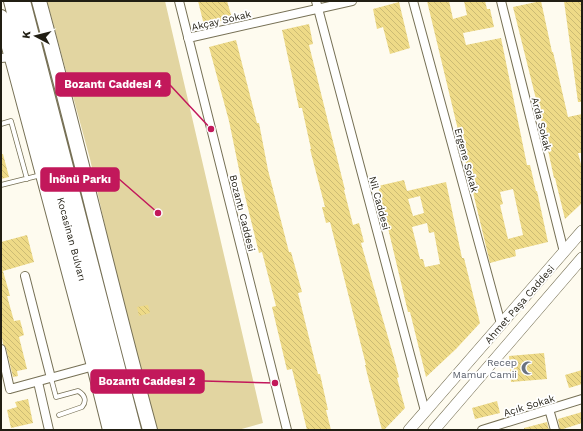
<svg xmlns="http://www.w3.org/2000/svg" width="583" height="431" font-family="'Work Sans',sans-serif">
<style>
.green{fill:#e2d5a1}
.building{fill:url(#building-back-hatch);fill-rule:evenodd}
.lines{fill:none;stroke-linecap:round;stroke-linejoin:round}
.lane-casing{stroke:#767055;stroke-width:5.5}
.street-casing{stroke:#767055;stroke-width:10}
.secondary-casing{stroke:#767055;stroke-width:12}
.highway-casing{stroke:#767055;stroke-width:16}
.lane{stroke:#fff;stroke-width:4}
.street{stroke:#fff;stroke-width:8}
.secondary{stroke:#fff;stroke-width:11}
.highway{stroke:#fff;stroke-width:14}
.labels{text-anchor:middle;stroke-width:3.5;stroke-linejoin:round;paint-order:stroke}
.street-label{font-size:10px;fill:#211e13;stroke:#fff}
.worship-label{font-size:10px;fill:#5b616d;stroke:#fff;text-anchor:end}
.leader{fill:none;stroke:#c2185b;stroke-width:1.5}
.callout-dot{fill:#c2185b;stroke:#fff;stroke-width:1.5}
.callout{fill:#c2185b;stroke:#c2185b;stroke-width:1.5}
.callout-label{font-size:11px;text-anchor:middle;font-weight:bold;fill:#fff}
</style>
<defs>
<pattern id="building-back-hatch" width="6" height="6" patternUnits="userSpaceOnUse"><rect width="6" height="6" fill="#eeda87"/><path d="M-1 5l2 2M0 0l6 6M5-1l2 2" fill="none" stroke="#ccbb74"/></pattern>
</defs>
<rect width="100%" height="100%" fill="#fefbef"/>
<path class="green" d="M47,1h118l98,422 -25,7h-84l-40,-164 -24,-107z"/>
<path class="building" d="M198,1h29l5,17 -28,7z
M427,1h22l4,18 14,-4 -3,-14h21l2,8h3l4,18 -31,6 3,12 35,-7 26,127h3l6,26h1l11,51 -33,8 1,6 -26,7zM513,189l10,46 -15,4 -8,-34 3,-1 -3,-12z
M541,1l11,51h1l15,65 14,-3v39h-4l4,15v35l-17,16 -10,-41h-1l-11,-51 -30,-120z
M564,1h18v101h-4z
M399,2l11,46 -20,6 -7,-27 -6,2 -4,-20z
M309,24l4,20 -4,1 36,145h-1l9,35 6,-2 5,19 -3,1 33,115 5,19 -2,1 8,30 -21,22h-2l-12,-45 -5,-20h1l-36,-143 -4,1 -4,-16h3l-15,-58h1l-9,-41h-3l-17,-78z
M236,40l21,83h2l9,47 21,82h2l11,40 -4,1 20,81h2l8,36h-2l5,20h-24l-15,-61 -5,1 -15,-63 4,-1 -14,-54 -3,1 -17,-69 -13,-63 -20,-74z
M1,154h2l6,23 -8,2z
M404,180l3,11 39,-9 16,76h2l16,65 -24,26 -30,28 -16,-65h-2l-30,-126zM420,196l4,17 -11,3 -5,-17zM427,223l2,10 5,-1 6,32 -15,3 -2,-8h-3l-8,-32z
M27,235l7,27 -31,9 7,25h-3l7,25 6,-1 4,15 -5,2 8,32 -10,2 1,5 -5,1 -7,-29 -3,-4 -2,-13v-89z
M148,305l2,8 -11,3 -2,-9z
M544,353l3,26 -36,3 -2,-26z
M582,370v14l-13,4 -4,-13z
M28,399l5,24 -22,5 -4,-18 10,-3 -2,-5z
M497,401l3,12 -25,6 -3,-11z
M582,412v11l-22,7 -2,-11z
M547,422l2,8h-25v-2z"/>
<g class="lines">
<g class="lane-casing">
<path id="lane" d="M1,124l10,-3 16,58
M1,185l40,-10
M51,378l5,19 22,-6c7,4 9,10 4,16l-23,8"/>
</g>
<g class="street-casing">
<path id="street" d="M179,1l108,429
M316,1l109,410
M413,1l88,323
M501,1l63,251
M188,38l164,-37
M1,58l11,-1
M25,276l26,102
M1,349l9,40 84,-23
M38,382l11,48
M549,409l6,21
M482,430l100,-31"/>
</g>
<g class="secondary-casing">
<path id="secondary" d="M409,430l173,-199
M434,430l148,-172"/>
</g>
<g class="highway-casing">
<path id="highway" d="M11,1l111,429
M23,1l111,429
M39,1c39,142 72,287 111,429
M1,17l93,349 16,64"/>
</g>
<use href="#lane" class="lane"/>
<use href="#street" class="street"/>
<use href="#secondary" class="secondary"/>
<use href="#highway" class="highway"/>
</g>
<defs>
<g id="mosque-bare" transform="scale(1.08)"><path d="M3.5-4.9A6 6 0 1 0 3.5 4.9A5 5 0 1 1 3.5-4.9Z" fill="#6b7280" stroke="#fff" stroke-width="2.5" paint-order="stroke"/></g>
</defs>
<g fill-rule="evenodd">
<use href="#mosque-bare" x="528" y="368"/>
</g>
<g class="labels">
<g class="street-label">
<text transform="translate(221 20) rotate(-13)" y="4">Akçay Sokak</text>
<text transform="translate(542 124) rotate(76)" y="4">Arda Sokak</text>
<text transform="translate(467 160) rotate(75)" y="4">Ergene Sokak</text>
<text transform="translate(380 203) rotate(75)" y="4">Nil Caddesi</text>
<text transform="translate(243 213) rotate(76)" y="4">Bozantı Caddesi</text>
<text transform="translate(72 239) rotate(75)" y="4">Kocasinan Bulvarı</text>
<text transform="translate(519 304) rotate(-49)" y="4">Ahmet Paşa Caddesi</text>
<text transform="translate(529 405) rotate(-17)" y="4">Açık Sokak</text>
</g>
<g class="worship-label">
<text x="517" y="366">Recep<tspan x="517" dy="12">Mamur Camii</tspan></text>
</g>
</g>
<path class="leader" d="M211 129L170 85M158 213L119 179M275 383L204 381"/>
<g class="callout-dot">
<circle cx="211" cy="129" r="4"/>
<circle cx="158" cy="213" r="4"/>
<circle cx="275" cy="383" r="4"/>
</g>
<g class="callout">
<rect x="56" y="73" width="114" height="23" rx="4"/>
<rect x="41" y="168" width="78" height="23" rx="4"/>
<rect x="91" y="370" width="113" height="23" rx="4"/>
</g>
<g class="callout-label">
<text x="113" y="88">Bozantı Caddesi 4</text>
<text x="80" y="183">İnönü Parkı</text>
<text x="147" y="385">Bozantı Caddesi 2</text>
</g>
<rect width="583" height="431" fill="none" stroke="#211e13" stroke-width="4"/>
<g transform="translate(36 36) rotate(277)" stroke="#ffffff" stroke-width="3" paint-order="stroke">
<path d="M0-3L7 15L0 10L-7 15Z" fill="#211e13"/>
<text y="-6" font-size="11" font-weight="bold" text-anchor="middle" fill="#211e13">K</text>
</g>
</svg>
